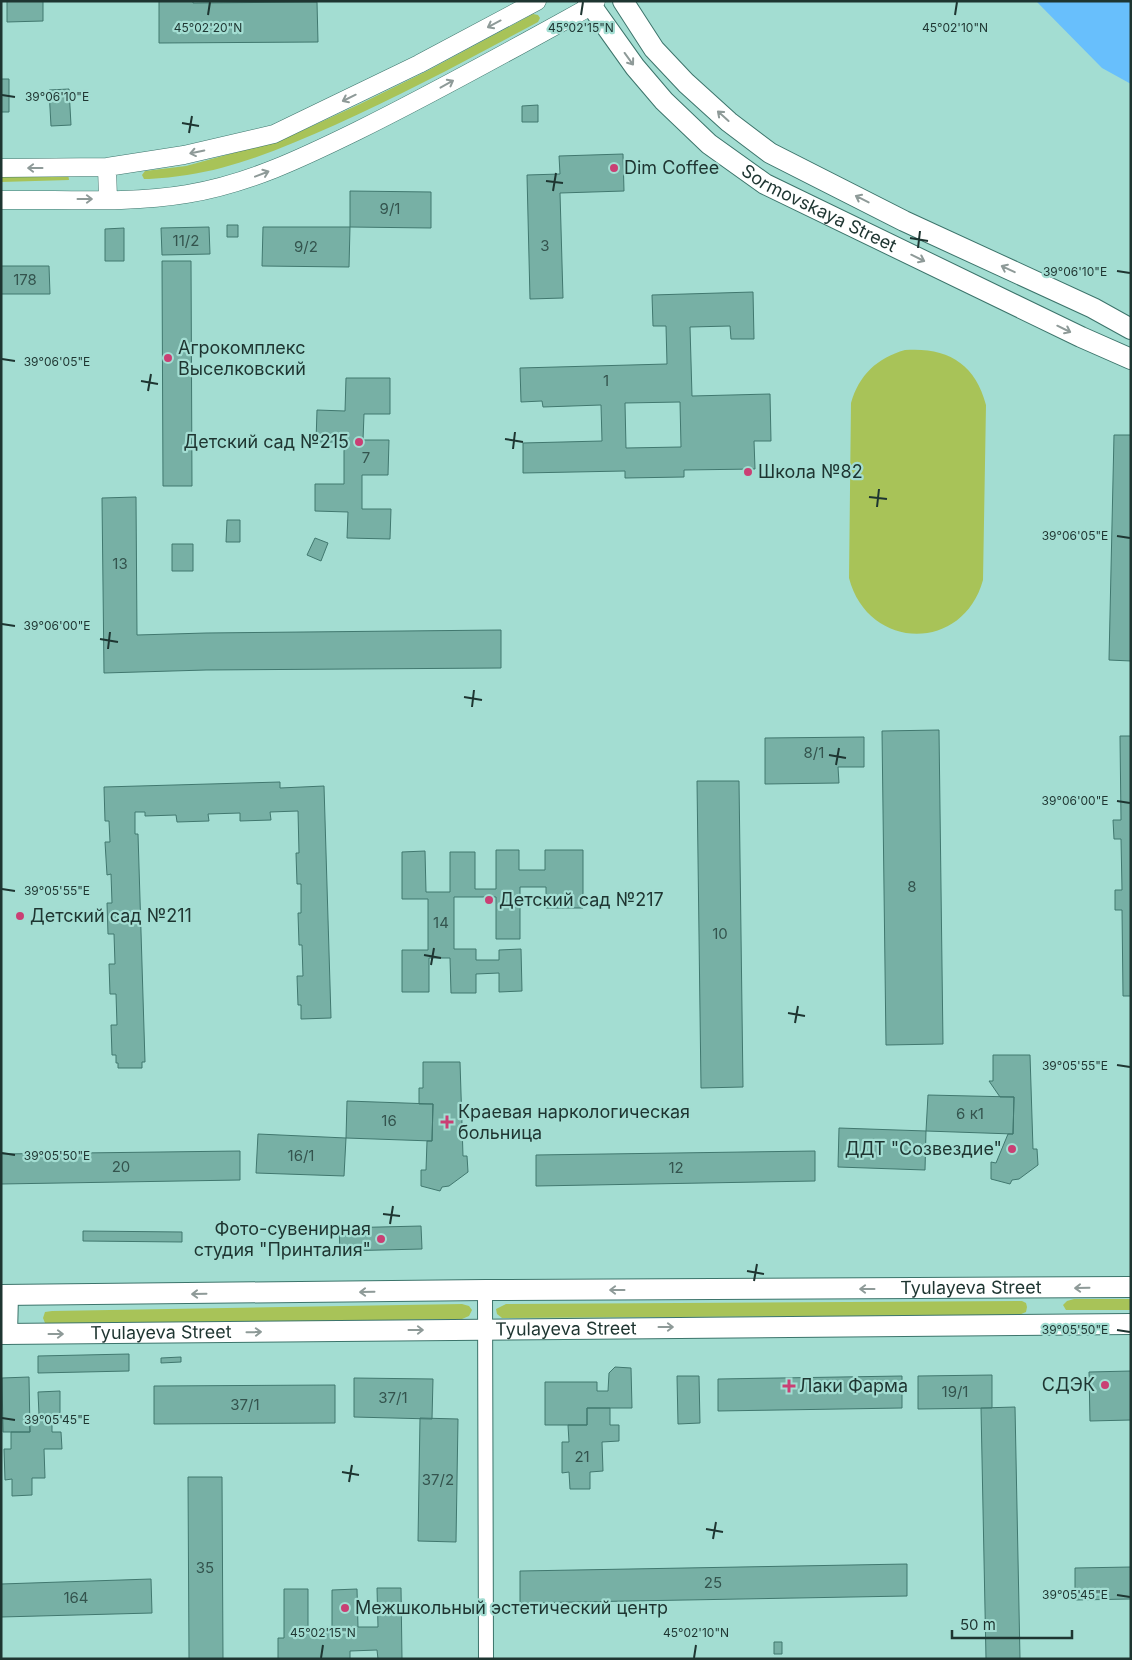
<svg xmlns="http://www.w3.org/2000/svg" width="1132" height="1660" font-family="Inter,sans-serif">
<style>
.green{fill:#a8c358}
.water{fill:#68bffc}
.building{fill:#77b0a5;stroke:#41786f;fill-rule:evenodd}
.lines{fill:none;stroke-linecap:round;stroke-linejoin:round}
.minor-casing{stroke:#3c746b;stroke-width:16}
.tertiary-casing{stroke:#3c746b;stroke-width:19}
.secondary-casing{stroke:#3c746b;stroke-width:22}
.minor{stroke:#fff;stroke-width:14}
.tertiary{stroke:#fff;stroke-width:18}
.secondary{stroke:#fff;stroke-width:20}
.oneway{stroke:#8e9a98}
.ticks{fill:none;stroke:#1e3531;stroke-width:2}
.poi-dot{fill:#ca3f74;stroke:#a3ddd2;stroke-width:2}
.labels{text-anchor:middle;stroke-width:4.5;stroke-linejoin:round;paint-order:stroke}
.number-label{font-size:15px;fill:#34544e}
.poi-label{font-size:18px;fill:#1e3531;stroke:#a3ddd2;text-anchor:start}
.street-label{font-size:18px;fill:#1e3531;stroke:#a3ddd2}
.ticks-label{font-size:12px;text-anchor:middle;fill:#1e3531;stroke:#a3ddd2;stroke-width:4.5;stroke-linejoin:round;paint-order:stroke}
</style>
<rect width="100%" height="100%" fill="#a3ddd2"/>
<path class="green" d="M533,14l5,1 2,3 -2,4c-67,36 -134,72 -203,103 -48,21 -96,42 -148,50 -12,2 -25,3 -38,4h-5l-2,-4 3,-4 41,-5 98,-27 76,-35 67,-33z
M68,173l1,7 -68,2v-8z
M905,350c42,-3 70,13 81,55l-3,175c-20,73 -115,71 -134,-2l2,-175c8,-28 26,-45 54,-53z
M1074,1299h57v11h-65l-3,-5 4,-4z
M1022,1301l4,2 1,4 -1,5 -7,3 -517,3 -5,-4 -1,-5 10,-5z
M462,1304l7,2 3,4 -3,6 -7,3 -408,6 -9,-2 -2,-5 2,-6 7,-1z"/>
<path class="water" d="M1036,1h95v83l-29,-16z"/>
<path class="building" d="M7,1h36v20l-36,1z
M159,1h34v2l124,-1 1,40 -159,1z
M1,79h8v33h-8z
M69,89l2,36 -20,1 -2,-36z
M538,105v17h-16v-16z
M623,154l1,37 -64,2 3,105 -33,1 -3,-124 33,-1 -1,-18z
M350,191l81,1v36l-81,-1z
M227,225h11v12h-11z
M209,227l1,27 -48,1 -1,-27z
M263,227h87l-1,40 -87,-1z
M124,228v33h-19v-32z
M162,261h29l1,225h-29z
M1,266h48l1,28h-49z
M753,292l1,47h-23l-1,-13 -40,1 2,69 78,-2 1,47h-17l1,28 -71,1v7l-59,1v-7l-102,2v-30l79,-2 -1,-36 -58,2 -1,-6 -21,1 -1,-34 147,-4 -1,-38h-13l-1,-31zM680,402l1,45 -55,1 -1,-45z
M346,378h44v36h-26l-1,26h26l-1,35h-26v34h29l-1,30 -43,-1 1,-26 -33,-1v-27h29v-42h-28l1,-32 28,1z
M1114,435h17v226l-22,-1z
M136,497l1,138 69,-2 295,-3v38l-295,2 -102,3 -2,-175z
M227,520h13v22h-14z
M315,538l13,5 -7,18 -14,-6z
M172,544h21v27h-21z
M939,730l4,314 -57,1 -4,-314z
M1120,736h11v260h-8l-1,-86h-7v-20h7l-1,-51h-7l-1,-19h8z
M864,737v30h-26l1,16 -74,1v-46z
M697,781h42l4,306 -42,1z
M280,782v6l44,-2 7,232 -30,1v-14h-3l-1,-29h6l-1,-31h-3l-1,-32h3v-29h-4l-1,-31h3l-1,-42 -28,1 1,8 -31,1v-8l-32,1 1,7 -32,1 -1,-7 -31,1v-4h-10v22h3l7,228h-3v6h-24v-5h-2v-8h-4l-1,-30h6l-1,-31h-6l-1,-30h6l-1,-30h-6l-1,-31h5l-1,-29 -4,1 -2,-33h5l-1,-21h-4l-1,-34z
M496,850h23v20h26v-20h38v58h-37v-21h-26v52h-24v-42h-42v52h22v11h23v-10l22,-1 1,42 -23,1v-19l-23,1v19h-25l-1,-35h-21v34h-27v-42h26v-51h-26v-47l23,-1 1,41h24v-40h25v37h21z
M993,1055h37l3,94h4l1,16 -19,14 -7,1 -2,4 -19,-5v-17l5,1 12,-29h5l1,-37h-14l-11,-16h4z
M423,1062h37l3,94h4l1,16 -19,14 -7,1 -2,4 -19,-5v-16h5l1,-29h5l1,-37h-14v-16h4z
M928,1095l86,2 -1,37 -87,-3z
M347,1101l86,3 -1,37 -86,-3z
M839,1128l87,3 -1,39 -87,-3z
M258,1134l88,4 -2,38 -88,-3z
M240,1151v29l-239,4v-30z
M815,1151v30l-279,5v-31z
M421,1226l1,23 -82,2 -1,-23z
M83,1231l99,1v10l-99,-1z
M129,1354v17l-91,2v-17z
M181,1357v5l-20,1v-5z
M615,1367l16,1 1,40h-45v17h-42v-43h52v9h11l1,-18z
M1131,1371v49l-41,1 -1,-49z
M992,1375v33l-74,1v-33z
M677,1376h22l1,47 -22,1z
M902,1376v32l-184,3v-32z
M29,1377l1,55h-27l-1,-54z
M354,1378l79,1 -1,40 -78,-2z
M335,1385v38l-181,1v-38z
M60,1391v29h-8v12h9l1,17h-18l1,29h-13v17l-20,1v-17l-7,1 -1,-31h7v-17h19l-1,-17h10l-1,-23z
M1015,1407l5,252h-34l-5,-251z
M587,1408h23v17h9v16l-17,1 1,29 -13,1v17h-20l-1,-17 -7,1v-31h7l-1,-17h19z
M420,1418l38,1 -2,123 -38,-1z
M188,1477h34l1,182h-34z
M907,1564v32l-387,7v-32z
M1131,1567v32l-56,1v-32z
M151,1579l1,34 -151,4v-33z
M377,1588h24l1,71h-24l-1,-9 -27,1v8h-72v-21h6v-49h24v41l24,-1v-39l25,-1 1,38h20z
M774,1642h8v12h-8z"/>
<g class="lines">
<g class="minor-casing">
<path id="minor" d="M485,1290l1,369"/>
</g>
<g class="tertiary-casing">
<path id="tertiary" d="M107,167l1,32
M1,168l106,-1 77,-12 90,-21 145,-70 118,-63
M1,200c60,-1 127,4 186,-6 61,-10 115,-36 170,-63 79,-39 156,-82 234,-125l5,-5"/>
</g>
<g class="secondary-casing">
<g id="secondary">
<path id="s1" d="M588,1l47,66 29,34 45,43 56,40 316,153 50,22"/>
<path d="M623,1l31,48 32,34 43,39 41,31 134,68 189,87 38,21"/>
<path id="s2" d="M1,1295l484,-5 646,-3"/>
<path id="s3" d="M1,1334l1130,-10"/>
<path d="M7,1334l1,-39"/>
</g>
</g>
<use href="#minor" class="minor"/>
<use href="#tertiary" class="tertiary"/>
<use href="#secondary" class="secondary"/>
</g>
<defs><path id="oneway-shaft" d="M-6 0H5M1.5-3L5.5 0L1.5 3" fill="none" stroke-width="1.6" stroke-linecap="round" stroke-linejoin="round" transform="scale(1.25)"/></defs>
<g class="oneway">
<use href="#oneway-shaft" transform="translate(494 24) rotate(152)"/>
<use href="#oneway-shaft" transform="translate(629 59) rotate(54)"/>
<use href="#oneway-shaft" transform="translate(447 84) rotate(-29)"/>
<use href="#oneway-shaft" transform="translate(349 98) rotate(154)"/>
<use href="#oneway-shaft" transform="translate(723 116) rotate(-138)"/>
<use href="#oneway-shaft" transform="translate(197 152) rotate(168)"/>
<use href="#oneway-shaft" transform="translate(35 168) rotate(180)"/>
<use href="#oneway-shaft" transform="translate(262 174) rotate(-21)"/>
<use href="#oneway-shaft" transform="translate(85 199)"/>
<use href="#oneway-shaft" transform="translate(862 199) rotate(-153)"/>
<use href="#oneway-shaft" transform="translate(918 258) rotate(26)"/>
<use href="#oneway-shaft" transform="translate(1008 269) rotate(-155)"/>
<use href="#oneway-shaft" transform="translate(1064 329) rotate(26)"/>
<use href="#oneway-shaft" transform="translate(1082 1288) rotate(179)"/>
<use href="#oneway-shaft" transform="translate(867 1289) rotate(180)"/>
<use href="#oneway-shaft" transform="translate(617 1290) rotate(180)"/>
<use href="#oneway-shaft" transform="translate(367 1292) rotate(179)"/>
<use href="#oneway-shaft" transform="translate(199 1294) rotate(179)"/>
<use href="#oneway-shaft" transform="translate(666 1327)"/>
<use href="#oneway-shaft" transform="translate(416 1330)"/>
<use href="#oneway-shaft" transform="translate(254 1332) rotate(-1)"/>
<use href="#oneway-shaft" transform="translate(56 1334)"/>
</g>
<path class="ticks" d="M208,15l2,-13M581,15l2,-13M955,15l2,-13M2,95l13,2M182,123l17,3M189,133l3,-17M546,181l17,2M553,191l3,-18M910,238l18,3M918,248l2,-17M1117,271l13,2M2,359l13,2M141,381l17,3M148,391l3,-17M505,439l18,3M513,449l2,-17M869,497l18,2M877,507l2,-18M1117,536l13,2M2,624l13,2M100,639l18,3M108,649l2,-17M464,697l18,3M472,707l2,-17M829,755l17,3M836,765l3,-17M1117,801l13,2M2,889l13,2M424,955l17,3M431,965l3,-17M788,1013l17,3M795,1023l3,-17M1117,1065l13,2M2,1153l13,2M383,1214l17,2M390,1224l3,-18M747,1271l17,3M754,1281l3,-17M1117,1330l13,2M2,1418l13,2M342,1472l17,3M349,1482l3,-17M706,1529l17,3M713,1539l3,-17M1117,1595l13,2M321,1658l2,-13M694,1658l2,-13"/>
<g class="poi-dot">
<circle cx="614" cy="168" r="5"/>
<circle cx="168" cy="358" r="5"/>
<circle cx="359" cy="442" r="5"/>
<circle cx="748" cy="472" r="5"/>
<circle cx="489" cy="900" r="5"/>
<circle cx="20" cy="916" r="5"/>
<path d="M444.5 1114.5h5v5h5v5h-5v5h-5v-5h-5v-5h5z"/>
<circle cx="1012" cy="1149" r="5"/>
<circle cx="381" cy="1239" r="5"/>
<circle cx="1105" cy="1385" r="5"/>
<path d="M786.5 1378.5h5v5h5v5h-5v5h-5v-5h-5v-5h5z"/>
<circle cx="345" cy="1608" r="5"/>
</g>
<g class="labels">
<g class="number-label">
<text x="390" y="214">9/1</text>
<text x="186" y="246">11/2</text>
<text x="545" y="251">3</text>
<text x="306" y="252">9/2</text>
<text x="25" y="285">178</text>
<text x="606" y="386">1</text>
<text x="366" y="463">7</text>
<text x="120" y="569">13</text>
<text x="814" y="758">8/1</text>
<text x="912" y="892">8</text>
<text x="441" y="928">14</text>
<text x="720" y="939">10</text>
<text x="970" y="1119">6 к1</text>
<text x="389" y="1126">16</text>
<text x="301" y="1161">16/1</text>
<text x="121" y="1172">20</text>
<text x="676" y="1173">12</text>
<text x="955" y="1397">19/1</text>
<text x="393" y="1403">37/1</text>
<text x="245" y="1410">37/1</text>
<text x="582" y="1462">21</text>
<text x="438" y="1485">37/2</text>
<text x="205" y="1573">35</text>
<text x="713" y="1588">25</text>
<text x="76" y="1603">164</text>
</g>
<g class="poi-label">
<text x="624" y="174">Dim Coffee</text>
<text x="178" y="354">Агрокомплекс<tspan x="178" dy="21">Выселковский</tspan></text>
<text x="349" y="448" text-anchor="end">Детский сад №215</text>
<text x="758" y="478">Школа №82</text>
<text x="499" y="906">Детский сад №217</text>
<text x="30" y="922">Детский сад №211</text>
<text x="458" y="1118">Краевая наркологическая<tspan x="458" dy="21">больница</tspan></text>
<text x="1002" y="1155" text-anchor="end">ДДТ "Созвездие"</text>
<text x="371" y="1235" text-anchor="end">Фото-сувенирная<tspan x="371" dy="21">студия "Принталия"</tspan></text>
<text x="1095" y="1391" text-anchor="end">СДЭК</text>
<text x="799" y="1392">Лаки Фарма</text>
<text x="355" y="1614">Межшкольный эстетический центр</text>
</g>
<g class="street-label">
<text dy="6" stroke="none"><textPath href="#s1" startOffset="316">Sormovskaya Street</textPath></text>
<text dy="6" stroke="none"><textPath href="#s2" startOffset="970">Tyulayeva Street</textPath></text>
<text dy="6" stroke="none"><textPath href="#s3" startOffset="565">Tyulayeva Street</textPath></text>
<text dy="6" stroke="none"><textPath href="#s3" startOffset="160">Tyulayeva Street</textPath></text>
</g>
</g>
<g class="ticks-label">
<text x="208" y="32">45°02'20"N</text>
<text x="581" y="32">45°02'15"N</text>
<text x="955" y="32">45°02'10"N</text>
<text x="57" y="101">39°06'10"E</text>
<text x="1075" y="276">39°06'10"E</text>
<text x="57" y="366">39°06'05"E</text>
<text x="1075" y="540">39°06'05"E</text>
<text x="57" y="630">39°06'00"E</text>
<text x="1075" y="805">39°06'00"E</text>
<text x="57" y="895">39°05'55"E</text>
<text x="1075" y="1070">39°05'55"E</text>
<text x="57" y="1160">39°05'50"E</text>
<text x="1075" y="1334">39°05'50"E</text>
<text x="57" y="1424">39°05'45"E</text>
<text x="1075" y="1599">39°05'45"E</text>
<text x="323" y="1637">45°02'15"N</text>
<text x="696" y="1637">45°02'10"N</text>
</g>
<rect width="1132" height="1660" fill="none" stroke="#1e3531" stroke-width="5"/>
<path d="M952 1630v8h120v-8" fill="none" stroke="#1e3531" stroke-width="2.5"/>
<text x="960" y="1630" font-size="15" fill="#1e3531" stroke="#a3ddd2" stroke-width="4" paint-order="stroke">50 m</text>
</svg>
